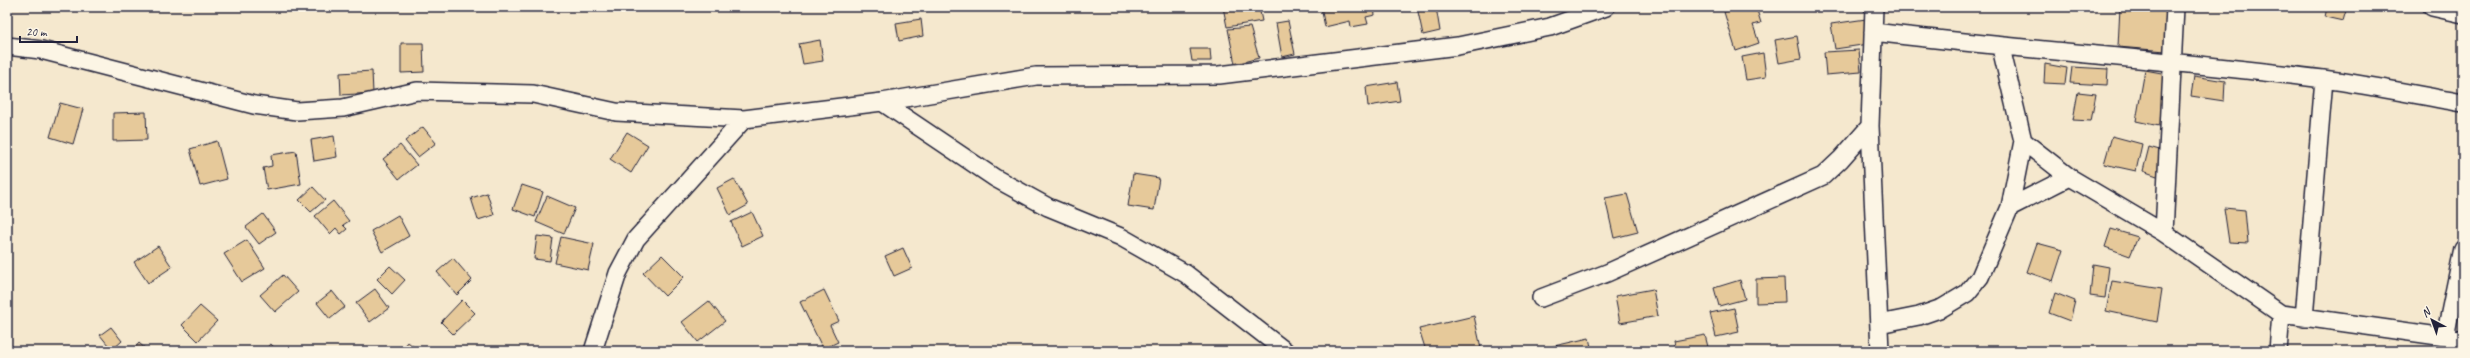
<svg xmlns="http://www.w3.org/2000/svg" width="2470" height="358" font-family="Caveat,sans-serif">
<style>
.building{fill:#e6c99a;stroke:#22223b}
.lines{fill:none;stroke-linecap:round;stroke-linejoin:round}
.minor-casing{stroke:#22223b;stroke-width:20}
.minor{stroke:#fcf5e5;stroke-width:17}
</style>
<rect width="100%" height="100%" fill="#f5e8ce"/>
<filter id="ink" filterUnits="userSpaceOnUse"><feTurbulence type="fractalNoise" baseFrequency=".025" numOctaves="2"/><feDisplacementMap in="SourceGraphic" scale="8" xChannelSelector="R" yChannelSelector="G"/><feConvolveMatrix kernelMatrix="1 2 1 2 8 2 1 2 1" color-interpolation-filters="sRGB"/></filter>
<g filter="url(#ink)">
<path class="building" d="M1223,7h36l3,14 -35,6z
M1321,7h53l1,8 -9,2 2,7 -17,3 -1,-6 -25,6z
M1417,7h19l4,24 -17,4z
M1739,7h17l5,16 -8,2 6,18 -23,8 -12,-39z
M2120,7h46v44l-48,-4z
M2278,7h13l-1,3z
M2327,7h20l-4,14 -18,-4z
M921,19l2,17 -24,5 -3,-18z
M1866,19l3,25 -34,5 -4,-25z
M1288,21l7,33 -13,3 -6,-34z
M1250,27l9,31 -24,6 -7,-35z
M1797,36l4,23 -22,4 -4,-23z
M820,40l3,21 -20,3 -4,-20z
M401,43h22l1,29 -23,1z
M1190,49h20l1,12h-19z
M1859,50l2,22 -35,3 -2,-23z
M1763,53l3,24 -20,3 -4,-23z
M2045,64l22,4 -2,16 -21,-1z
M2072,67l36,2 -1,16 -37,-2z
M2145,70l22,4 -3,53 -28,-6z
M372,71l1,22 -32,2 -1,-22z
M2194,76l31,5 -1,20 -33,-5z
M1397,82l3,19 -32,5 -2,-19z
M2078,92l18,2 -5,27 -18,-1z
M60,103l23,6 -10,35 -23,-7z
M146,112l1,28 -34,1v-28z
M423,127l13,16 -18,14 -13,-16z
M627,132l21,13 -17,28 -21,-14z
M334,136l3,21 -23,4 -3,-21z
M2112,136l30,8 -6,27 -32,-7z
M217,141l10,38 -27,7 -10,-37z
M400,145l17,20 -18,14 -16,-20z
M2149,147l28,8 -6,26 -28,-10z
M296,151l5,33 -34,6 -4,-22 9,-2 -1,-11z
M1133,174l26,4 -5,32 -26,-4z
M734,179l14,26 -18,10 -13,-27z
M522,185l21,7 -8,25 -22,-8z
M313,187l12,13 -14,12 -12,-12z
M487,193l7,22 -16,5 -7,-22z
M1627,194l11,38 -24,6 -9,-40z
M547,196l28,12 -11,26 -28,-12z
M333,201l16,20 -6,4 4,4 -6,5 -5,-6 -6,6 -15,-18z
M2224,208l21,2 3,33 -19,-1z
M752,212l11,24 -21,10 -11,-24z
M263,214l13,18 -17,12 -13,-17z
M398,215l11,21 -27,16 -11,-21z
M2111,229l27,8 -8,19 -25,-9z
M537,236l16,2 -3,23 -16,-2z
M561,237l33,7 -6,26 -33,-7z
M247,240l18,28 -23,14 -18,-28z
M2037,243l26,7 -10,31 -26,-9z
M158,246l14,21 -24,16 -14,-21z
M903,248l9,20 -18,8 -9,-20z
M662,255l22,22 -19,19 -22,-23z
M453,258l19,22 -15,15 -20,-23z
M2093,264l16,3 -4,31 -15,-2z
M390,266l15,14 -13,14 -15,-15z
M283,275l15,17 -23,20 -15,-17z
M1784,278l1,24 -29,1v-24z
M1740,280l5,19 -26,7 -5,-18z
M2112,281l50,8 -5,33 -51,-11z
M375,289l14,19 -19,14 -14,-19z
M1653,289l5,27 -38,7 -5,-27z
M824,290l15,31 -9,4 8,17 -15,7 -23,-47z
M332,291l13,16 -15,12 -13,-16z
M2055,293l20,8 -5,20 -21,-8z
M462,300l13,13 -22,21 -12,-12z
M709,301l16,20 -27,21 -16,-20z
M200,306l17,15 -19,20 -16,-16z
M1734,308l5,24 -23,5 -6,-24z
M1474,316l7,32 -12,3h-43l-7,-22z
M111,327l11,14 -10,9 -12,-15z
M1705,335l4,16h-33l-2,-10z
M1589,338l3,13 -55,-1z
M408,342l11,9h-18z
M139,343l9,8h-16z
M271,344l6,7h-15z"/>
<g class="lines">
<g class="minor-casing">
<path id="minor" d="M1874,7l-4,119 10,225
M2432,7l31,7
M1873,32c150,18 301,28 450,47 47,6 94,16 140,24
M7,46l34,4 213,55 43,6 46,-3 74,-17 116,3 83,18 128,7 138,-17 154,-26 183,-1 239,-29 92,-19 56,-20
M2001,48l22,93 46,36 95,56 117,81 164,23 18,4
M882,102l113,76 53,29 73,30 65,37 99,77
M2010,207l59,-30
M2164,233l11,-226
M1541,298l66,-25 216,-97 18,-17 29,-33
M2304,318l20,-239
M1879,324l40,-8 23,-8 25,-15 13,-16 30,-70 13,-66
M2445,337l18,-88
M593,351l25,-78 18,-34 108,-120
M2278,351l3,-37"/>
</g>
<use href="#minor" class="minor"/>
</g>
</g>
<rect width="2470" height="358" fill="none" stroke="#fcf5e5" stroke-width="24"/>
<rect x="12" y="12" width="2446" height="334" fill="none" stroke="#22223b" stroke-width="1.5" filter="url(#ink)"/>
<g transform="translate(2432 320) rotate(319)" stroke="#fcf5e5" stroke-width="3" paint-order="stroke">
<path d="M0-3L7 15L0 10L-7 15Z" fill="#22223b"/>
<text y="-6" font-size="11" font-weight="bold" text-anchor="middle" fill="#22223b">N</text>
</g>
<path d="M20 36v6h57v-6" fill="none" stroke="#22223b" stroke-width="2"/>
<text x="26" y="36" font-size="12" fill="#22223b" stroke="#fcf5e5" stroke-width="3" paint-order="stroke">20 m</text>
</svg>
